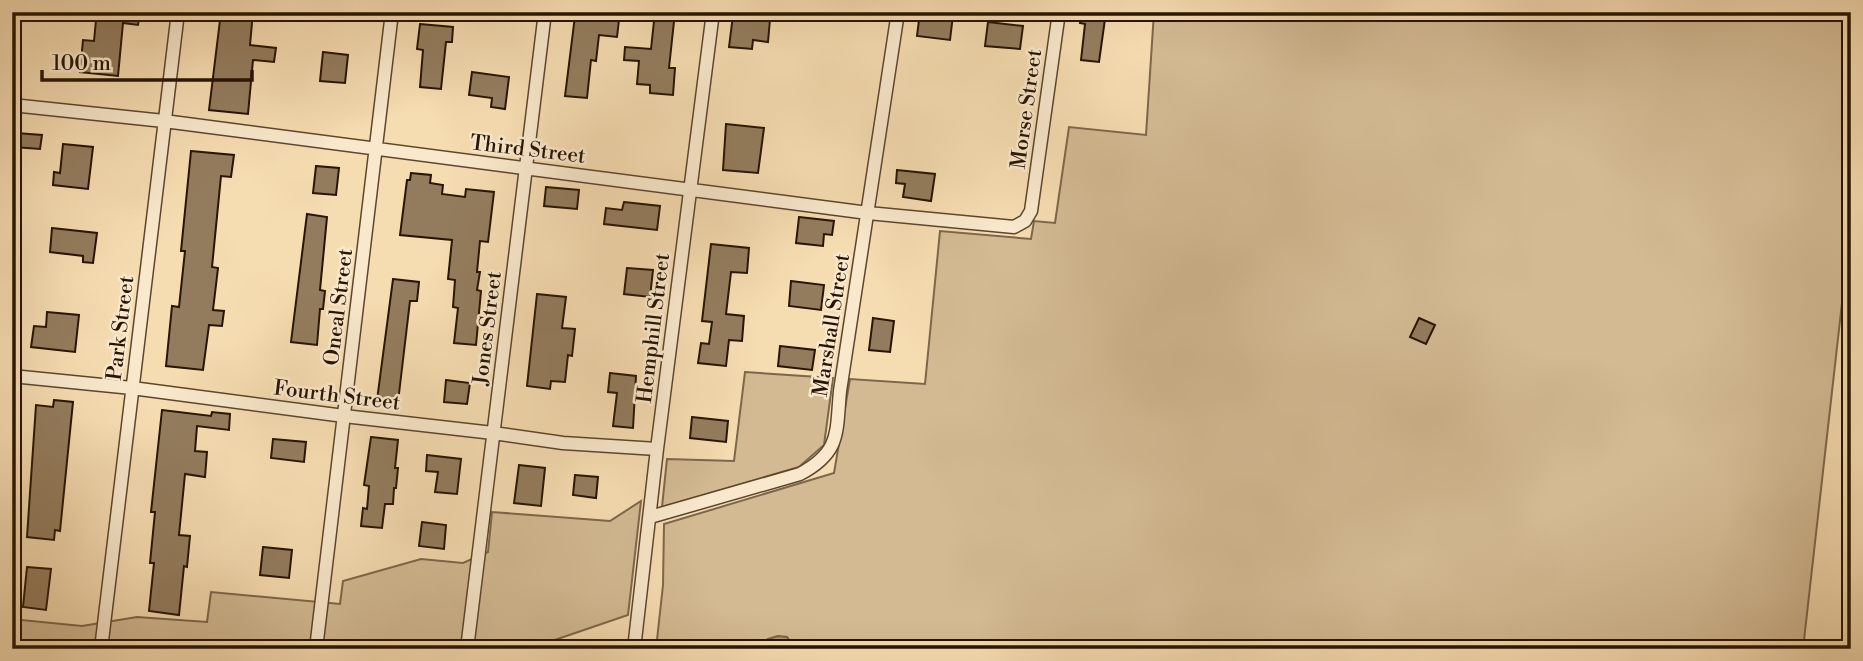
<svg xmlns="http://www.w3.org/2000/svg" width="1863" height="661" font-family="'Libre Bodoni',serif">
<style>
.green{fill:#d3ba93;stroke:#7d674a;stroke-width:2}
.water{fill:#b09876;stroke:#796348;stroke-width:2}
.building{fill:#937c5d;stroke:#271402;stroke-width:2}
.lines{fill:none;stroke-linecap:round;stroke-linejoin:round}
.minor-casing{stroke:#5b462e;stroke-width:15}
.minor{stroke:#f9e8cc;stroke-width:12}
.labels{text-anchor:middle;stroke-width:5;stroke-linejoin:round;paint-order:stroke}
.street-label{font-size:21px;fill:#271402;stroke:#f9e8cc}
</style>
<rect width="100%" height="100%" fill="#f6dcb1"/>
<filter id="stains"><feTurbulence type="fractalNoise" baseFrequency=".00286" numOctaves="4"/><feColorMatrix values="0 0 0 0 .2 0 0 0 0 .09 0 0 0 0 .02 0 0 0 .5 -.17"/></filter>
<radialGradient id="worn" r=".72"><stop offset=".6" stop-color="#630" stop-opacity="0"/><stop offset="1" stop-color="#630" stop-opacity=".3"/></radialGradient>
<path class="green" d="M1154,12h697v211l-48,426h-1147l7,-64 1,-61 170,-51 16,-94 75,5 15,-153 91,8 3,-18 21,2 14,-96 77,8z
M745,372l88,6 -9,67 -25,22 -137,40 5,-48 67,2z
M641,501l-13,114 -88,30 -69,4h-459v-30l70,7 55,-9 70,5 4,-30 129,12 3,-23 78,-22 42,4 25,-11 4,-40 118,9z"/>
<path class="water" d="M778,636l9,1 9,12h-40l12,-10z"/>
<path class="building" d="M93,12h47l-2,13 -15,-2 -5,53 -38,-4 3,-32 11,1 2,-21h-3z
M221,12h32l-3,33 26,3 -2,14 -21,-2 -5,54 -39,-4z
M655,12h20l-6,56h6l-2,27 -23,-2v-8l-13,-1 2,-23 -15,-1 1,-13 26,2z
M920,12l33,3 -3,25 -33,-4z
M1082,12h24l-7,50 -18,-2 4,-36 -5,-1z
M733,15l37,4 -2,23 -15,-2 -1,9 -23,-2z
M575,16l44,4 -2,17 -18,-2 -3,26 -5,-1 -4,38 -22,-2z
M988,22l35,4 -3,23 -35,-3z
M420,24l33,3 -1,15h-6l-5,47 -21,-2 3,-37 -6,-1z
M323,52l25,3 -3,28 -25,-2z
M472,72l37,5 -4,32 -14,-2 1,-9 -23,-3z
M726,124l38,4 -6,45 -35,-3z
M16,133l26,2 -2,14 -26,-2z
M63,144l30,3 -5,42 -35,-4 1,-13 6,1z
M191,151l43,4 -3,22 -10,-1 -9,91 6,1 -5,42 11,1 -2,15 -13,-1 -6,45 -37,-4 6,-60 7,1 6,-56h-4z
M316,166l23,2 -3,27 -23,-2z
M897,170l38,4 -4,27 -28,-4 2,-13 -9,-1z
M411,173l20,2 -1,8 13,2 -1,9 23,3 1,-8 28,3 -6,50 -8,-1 -3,31h3l-3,18 4,1 -5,54 -22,-2 4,-35 -5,-1 2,-27 -7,-1 4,-39 -52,-5 7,-55h3z
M546,187l33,3 -2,19 -33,-3z
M624,202l36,4 -3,24 -53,-6 2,-16 16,2z
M307,214l20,3 -7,73 5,1 -2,18h-3l-3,36 -26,-3z
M799,217l35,4 -2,14 -8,-1 -1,12 -27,-3z
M52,228l45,5 -4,30 -10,-1v-6l-33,-4z
M711,244l38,4 -2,25 -16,-1 -5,42 18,2 -2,25 -13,-1 -3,26 -28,-3 3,-20 8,1 3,-22 -10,-1z
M627,268l26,2 -3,27 -26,-3z
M393,279l26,3 -2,19h-7l-12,101 -21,-2z
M791,281l33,4 -3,25 -32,-4z
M537,294l29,3 -4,31 13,1 -3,27 -4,-1 -3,27 -14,-1 -1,8 -23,-3z
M47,312l32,3 -4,37 -44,-5 3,-21 12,1z
M873,318l21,3 -4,31 -21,-2z
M1419,318l16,7 -9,19 -16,-7z
M780,346l35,4 -3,20 -34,-4z
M610,373l26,3 -3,52 -20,-2 4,-33 -9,-1z
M446,380l24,3 -3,21 -23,-2z
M54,400l19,2 -13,129 -5,-1 -1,10 -27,-3 9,-132 17,2z
M162,410l49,6 1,-4 18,2 -1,16 -32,-4 -2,25 12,1 -2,25 -20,-3 -6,61 11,1 -3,31 -3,-1 -5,49 -30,-4 5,-48h-4l5,-51h-4z
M692,417l36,4 -2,21 -36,-4z
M371,437l27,3 -3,28h3l-2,20h-2l-1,16h-8l-3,24 -21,-2 2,-18 4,1 2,-23 -5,-1z
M273,439l33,3 -2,20 -33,-4z
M427,455l34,4 -4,35 -22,-2 3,-20 -12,-1z
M519,465l26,3 -4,38 -27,-3z
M575,475l23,2 -2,21 -23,-3z
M422,522l24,3 -2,24 -25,-3z
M263,547l29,3 -3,28 -29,-3z
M27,567l24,2 -5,41 -23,-3z"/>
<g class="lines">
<g class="minor-casing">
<path id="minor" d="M12,105l152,16 704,92 146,14 11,-6 6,-10 28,-199
M12,376l120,12 212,28 149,17 70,10 94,6
M650,517l150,-43c41,-22 36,-41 40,-83l58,-379
M101,649l77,-637
M316,649l76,-637
M467,649l78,-637
M634,649l23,-200 56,-437"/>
</g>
<use href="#minor" class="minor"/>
</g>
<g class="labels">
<g class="street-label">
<text transform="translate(1026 109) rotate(-82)" y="7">Morse Street</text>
<text transform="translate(528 149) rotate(7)" y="7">Third Street</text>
<text transform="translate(338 307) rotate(-83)" y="7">Oneal Street</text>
<text transform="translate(831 325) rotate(-81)" y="7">Marshall Street</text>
<text transform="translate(120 328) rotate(-83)" y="7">Park Street</text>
<text transform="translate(487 328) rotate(-83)" y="7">Jones Street</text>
<text transform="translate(653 328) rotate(-83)" y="7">Hemphill Street</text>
<text transform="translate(337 395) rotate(7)" y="7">Fourth Street</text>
</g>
</g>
<rect width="1863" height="661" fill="none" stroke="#f6dcb1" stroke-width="42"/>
<rect x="14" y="14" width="1835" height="633" fill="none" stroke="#271402" stroke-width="3.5"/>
<rect x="21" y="21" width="1821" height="619" fill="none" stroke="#271402" stroke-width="2"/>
<path d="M42 70v10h210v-10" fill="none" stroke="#271402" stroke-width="3.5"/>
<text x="52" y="70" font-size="21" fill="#271402" stroke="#f9e8cc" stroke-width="5" paint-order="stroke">100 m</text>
<rect width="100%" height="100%" filter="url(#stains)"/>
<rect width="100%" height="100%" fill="url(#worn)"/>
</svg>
